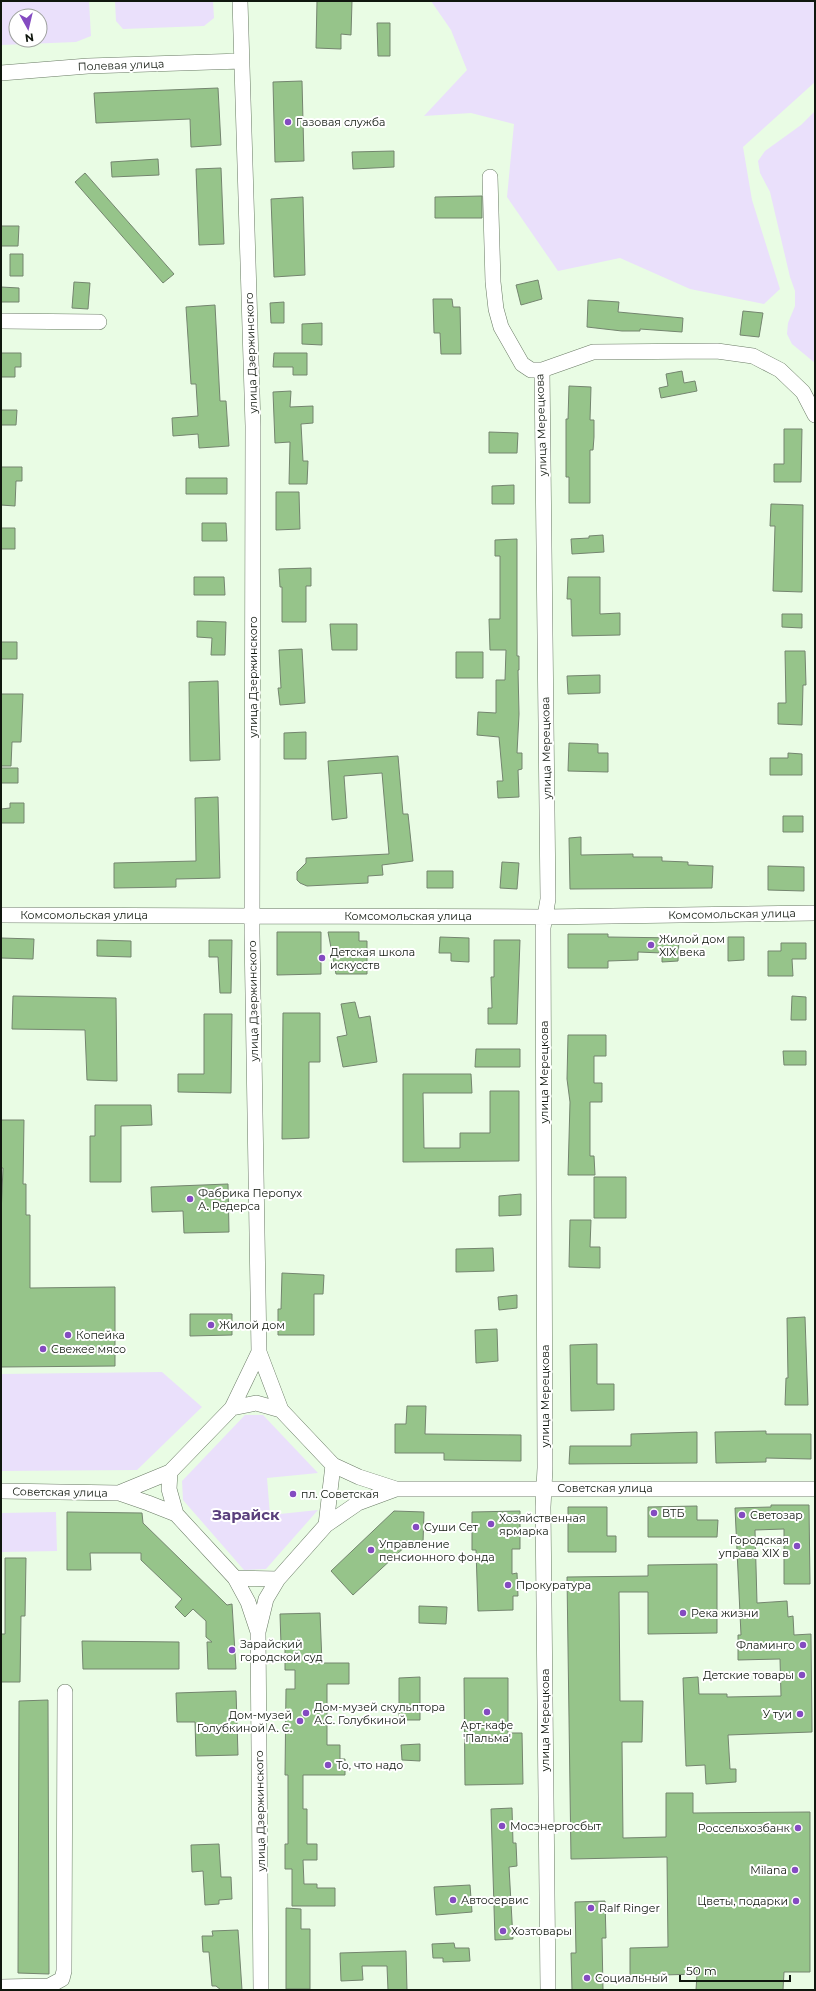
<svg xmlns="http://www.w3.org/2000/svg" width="816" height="1991" font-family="Montserrat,sans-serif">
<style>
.green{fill:#eae0fb;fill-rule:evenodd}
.building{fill:#96c48a;stroke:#74856f}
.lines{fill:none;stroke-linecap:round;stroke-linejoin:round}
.minor-casing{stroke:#6a7b65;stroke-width:16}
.minor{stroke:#fff;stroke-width:15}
.poi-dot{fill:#844bc1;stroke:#fff;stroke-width:1.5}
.labels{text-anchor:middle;stroke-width:4;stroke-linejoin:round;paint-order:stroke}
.street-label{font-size:11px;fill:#10170e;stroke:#fff}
.poi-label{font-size:11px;fill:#10170e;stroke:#fff;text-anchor:start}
.district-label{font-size:15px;font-weight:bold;fill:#5a3f7c;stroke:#fff}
</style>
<rect width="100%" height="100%" fill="#e9fce4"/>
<path class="green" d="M1,1h88l2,35 -15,6 -75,3zM16,16h24v24h-24z
M115,1h98l1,17 -10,8 -81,3 -7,-8z
M431,1h384v81l-72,65 9,53 28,89 -16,15 -74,-15 -70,-31 -62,13 -51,-74 7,-73 -43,-11 -47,3 43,-46 -16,-40z
M815,111v252l-23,-19 -5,-10 1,-11 7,-17v-15l-5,-14 -20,-85 -10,-19 -2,-12 7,-10 36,-26z
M162,1372l40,35 -65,63 -136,1v-97z
M245,1415h18l55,58 -51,5 3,37 48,-5 -52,59 -22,1 -61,-70 -1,-19z
M56,1512l1,39 -56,1v-39z"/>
<path class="building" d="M317,1h35l-1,34 -10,-1v15l-25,-1z
M377,23h13v33h-12z
M302,81l2,80 -29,1 -2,-80z
M218,88l3,57 -30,2 -1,-28 -94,4 -2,-30z
M394,151v16l-41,2 -1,-17z
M158,159l1,16 -47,2 -1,-15z
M221,168l3,76 -25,1 -3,-76z
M85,173l89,101 -11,9 -88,-101z
M482,196v22h-47v-21z
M303,197l2,78 -31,2 -3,-78z
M1,226h18l-1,20h-17z
M10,254h13v22h-13z
M538,280l4,19 -21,6 -5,-20z
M74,282l16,1 -2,26 -16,-1z
M1,287l18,1v14h-18z
M433,299h19l1,8h7l1,47h-20l-1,-21h-6z
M588,300l31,2 -1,10 65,6 -1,14 -42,-3v2h-18l-35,-4z
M284,302v21h-13l-1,-20z
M215,305l5,96h6l3,45 -30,2 -1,-14 -25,2 -1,-18 26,-2 -2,-32h-5l-5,-77z
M743,311l20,2 -4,24 -19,-2z
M322,323v22l-20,-1v-20z
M1,353h20v14h-6v10h-14z
M274,353h33v22h-14v-8h-20z
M682,371l2,12 11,-2 2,10 -36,7 -2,-10 9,-2 -2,-12z
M569,386l22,1 -1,33h4v17l-1,13h-3v53h-21v-26h-3v-58h2z
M291,391l-1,16 23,-1v17l-12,1 2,37h5l-1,23h-18l1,-42 -15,1 -2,-51z
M1,410h16l-1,15h-15z
M784,429h18l-1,53h-27v-18h10z
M489,432l29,1 -1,20h-28z
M1,467h21v14h-6l-1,25 -14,-1z
M186,478h41v16h-41z
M514,485v19h-22v-18z
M276,492h23l1,37 -24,1z
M771,504l32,1 -1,87 -29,-1 2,-65h-5z
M202,523h24l1,18h-25z
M1,528h14v21h-14z
M603,535l1,17 -32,2 -1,-15 18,-1v-2z
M517,539v117h2v14h-1l1,44 -2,39h5v16l-4,1 1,27 -21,1 -1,-17h6l-4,-44 -22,-2 1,-23 18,1v-33h9l1,-30h-16l-1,-31h11v-63h-5v-16z
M311,568v18h-5v36h-24v-35h-2l-1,-18z
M194,577h30l1,18h-31z
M568,577h32v37l20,-1v22l-48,1 -1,-37h-4z
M782,614h20v14l-20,-1z
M197,621l29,1 -1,33h-14l1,-17 -15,-1z
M330,624h27v26h-25z
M1,642h16v17h-16z
M302,649l3,54 -25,2 -2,-17h3l-2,-38z
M785,651h20l1,34h-3l-1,40 -24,-1v-21h8z
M456,652h27v26h-27z
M600,675v18l-32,1 -1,-18z
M218,681l2,79 -30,1 -1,-79z
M1,694h22l-2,48h-9l-1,24h-10z
M306,732v27h-22v-26z
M569,743l29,1v9h10v19l-40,-1z
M788,753l14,1v21h-32v-17h18z
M398,756l5,58h5l5,47 -31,4 1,10 -15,1v7l-61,3 -7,-3 -3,-3v-8l9,-9v-5l83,-4 -7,-81 -38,3 3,42 -15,2 -4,-59z
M1,768h17v15h-17z
M218,797l2,81 -44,1v8l-62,1v-25l82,-2 -1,-63z
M10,803h14v20h-23v-14l9,-1z
M783,816h20v16h-20z
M581,837v18l52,-1v3h29v4l26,1v3l25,1 -1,22 -142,1 -1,-51z
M502,862l17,1 -2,26 -17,-1z
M768,866l36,1v24l-36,-1z
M427,871h26v17h-26z
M277,932h44v42l-44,1z
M328,932h31v9h8v33h-31z
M568,934h40v3l71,1 -1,23 -16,1v-9l-24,-1v8l-30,1v7h-40z
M440,937l29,1v24l-18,-1v-8h-12z
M728,937h16v23l-16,1z
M1,938l33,1 -1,20 -32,-1z
M97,940l34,1v16l-34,-1z
M209,940h23l-1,53h-11l-2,-36h-9z
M494,940h26l-3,84h-29v-16h4l-1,-31h3z
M781,943h25v16h-14l1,17h-25v-25h13z
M13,996l103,2 1,83 -30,-1 -2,-50 -73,-1z
M792,996l14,1v23h-15z
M355,1002l4,16 11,-2 7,46 -34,5 -6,-30 10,-2 -6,-31z
M283,1013h37v49h-11v76l-27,1z
M204,1014h28l-1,79 -53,-1v-18h26z
M568,1035h38v21h-12v27h8v19h-12v54h4l1,19h-27l2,-73 -3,-23z
M476,1049h44v18h-45z
M783,1051h23v14h-22z
M403,1074h68l1,19h-49l1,55h36v-15h30v-42h29v70l-116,1z
M95,1105h56l1,20 -31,1v56h-31v-46h5z
M1,1120h23l-1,64h3v31h4v73l85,-1v79l-114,1v-152l2,-47h-2z
M594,1177h32v41h-32z
M228,1184l1,48 -45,1 -1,-22 -31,1 -1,-25z
M521,1194v21l-22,1v-20z
M570,1220h21l-1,27h10v21l-31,-1z
M493,1248l1,23 -38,1v-23z
M282,1273l42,2 -1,19h-9v41h-36v-26h3z
M517,1295v13l-18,2 -1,-13z
M190,1314h42v21l-42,1z
M805,1317l3,88h-23l1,-27h2l-1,-60z
M497,1329l1,32 -22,2 -1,-33z
M597,1344v40h17v26l-43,1 -1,-66z
M407,1406h19l-1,28 96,1v26l-77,-1v-7h-49v-29h11z
M766,1431v3h45v25l-45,-1v4l-50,1 -1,-31z
M697,1432v31l-128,1 1,-18h61v-12z
M771,1505h38l1,79h-26v-55l-29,1 2,73 30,-2 1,16 5,-1 1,19 17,-1 1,98 -84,3 2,34h6v13l-30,2 -1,-19 -19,1 -3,-88 15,-1 1,17h28v3l54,-1 -1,-37 -42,1v-25h3l-6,-127 36,-1z
M697,1506v14h21l-1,17h-69v-30z
M568,1507h39v29h9v16h-48z
M394,1511l30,1 -1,31h-14l-56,52 -22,-24z
M520,1511v38h-8v25l5,-1 1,23h-5v14l-35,1 -2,-61h-4v-38z
M67,1512l75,1 1,10 84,82 5,-1 4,65h-28l-1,-27h5l-6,-5v-16l-13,-12 -8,8 -10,-10 7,-8 -41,-39v-7h-51l1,17h-24z
M5,1558h21l-1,58h-4l-1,66h-19v-48h4z
M717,1564v69l-69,1v-42h-29l1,109h23l-1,41h-20l1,96 43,-1v-44h27v20l117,-1v160h-26l-1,18h-87l1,-16 -67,2v-28l38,-1 -1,-90 -96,2 -4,-282 81,-1v-11z
M419,1606l28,1 -1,17 -27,-1z
M320,1613l2,50h27v21h-22v61h13v14h5v16h-42v34h4v35h10v16h-14l1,24h13v4h18v18h-43v-37h-7v-25h3v-69h-3l1,-86h9v-19h-10v-25h-4l-1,-31z
M82,1641l97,1v27h-96z
M420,1677v43h-21v-42z
M464,1678h44v55h14l1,51 -58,1z
M236,1691l2,64 -42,1 -1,-34h-18l-1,-29z
M48,1700l1,274 -31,-1 1,-272z
M420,1744v17l-18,-1 -1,-15z
M512,1808l1,35h3l1,23 -8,1 4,72 -18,1 -4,-131z
M219,1844l2,33h10l1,22 -13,1v4l-14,1 -2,-34 -11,1 -1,-27z
M470,1885l2,27 -36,3 -2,-28z
M605,1901l1,37h-4l1,52h-31l-1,-37h5l-1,-51z
M286,1908l15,1v20h9v60h-24z
M238,1930l4,60h-21l-5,-4h-4l-3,-34h-6l-1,-16h11l-1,-5z
M454,1943l1,5h14l1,13 -27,1v-4h-10l-1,-14z
M406,1951l1,39h-19l-1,-24h-25l1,14 -22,1 -1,-28z"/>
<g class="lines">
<g class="minor-casing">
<path id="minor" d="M240,1l13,425 -1,508 7,418 22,58
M1,73l87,-7 154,-5
M490,177l3,105 3,27 5,18 21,37 9,6h11l51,-18 124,-1 36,5 27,14 23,22 12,23
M1,321l98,1
M542,370l6,529 -5,29 2,540 -2,39 5,483
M1,915l544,2 270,-4
M232,1408l27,-56
M333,1465l26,12 37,12h419
M1,1491l118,2 29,10 28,11 59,64 43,1 48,-54 7,-60 -52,-55 -25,-7 -24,5 -62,64 -1,17 7,25
M119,1493l51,-21
M326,1525l32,-22 38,-14
M235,1578l13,24 10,30
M1,1987l48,-1 13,-7 2,-8 1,-279
M261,1990l-3,-358 8,-33 12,-20"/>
</g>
<use href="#minor" class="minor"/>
</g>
<g class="poi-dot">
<circle cx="288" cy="122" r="4"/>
<circle cx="651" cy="945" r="4"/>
<circle cx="322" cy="958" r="4"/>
<circle cx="190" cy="1199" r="4"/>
<circle cx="211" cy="1325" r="4"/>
<circle cx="68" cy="1335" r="4"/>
<circle cx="43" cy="1349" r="4"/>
<circle cx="293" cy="1494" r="4"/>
<circle cx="654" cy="1513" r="4"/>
<circle cx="742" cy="1515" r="4"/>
<circle cx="491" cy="1524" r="4"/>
<circle cx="416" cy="1527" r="4"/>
<circle cx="797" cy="1546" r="4"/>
<circle cx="371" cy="1550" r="4"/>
<circle cx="508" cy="1585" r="4"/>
<circle cx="683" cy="1613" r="4"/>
<circle cx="803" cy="1645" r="4"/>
<circle cx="232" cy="1650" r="4"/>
<circle cx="802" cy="1675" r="4"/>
<circle cx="487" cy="1712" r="4"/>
<circle cx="306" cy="1713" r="4"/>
<circle cx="800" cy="1714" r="4"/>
<circle cx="300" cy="1721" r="4"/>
<circle cx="328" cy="1765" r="4"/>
<circle cx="502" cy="1826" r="4"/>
<circle cx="798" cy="1828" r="4"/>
<circle cx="795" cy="1870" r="4"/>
<circle cx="453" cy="1900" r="4"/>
<circle cx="796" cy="1901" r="4"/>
<circle cx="591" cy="1908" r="4"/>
<circle cx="503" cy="1931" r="4"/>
<circle cx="587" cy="1978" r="4"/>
</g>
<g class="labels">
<g class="street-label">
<text transform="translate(121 65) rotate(-2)" y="4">Полевая улица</text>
<text transform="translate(251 353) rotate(-92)" y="4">улица Дзержинского</text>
<text transform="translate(541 425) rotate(-92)" y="4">улица Мерецкова</text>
<text transform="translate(253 677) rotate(-90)" y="4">улица Дзержинского</text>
<text transform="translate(546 748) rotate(-91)" y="4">улица Мерецкова</text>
<text transform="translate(732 914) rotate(-1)" y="4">Комсомольская улица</text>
<text x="84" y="919">Комсомольская улица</text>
<text x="408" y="920">Комсомольская улица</text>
<text transform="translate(253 1001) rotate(-91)" y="4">улица Дзержинского</text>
<text transform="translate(544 1072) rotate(-90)" y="4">улица Мерецкова</text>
<text transform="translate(545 1396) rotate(-90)" y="4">улица Мерецкова</text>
<text x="605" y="1492">Советская улица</text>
<text transform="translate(60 1492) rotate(1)" y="4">Советская улица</text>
<text transform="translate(545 1720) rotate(-90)" y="4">улица Мерецкова</text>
<text transform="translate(260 1811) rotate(-91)" y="4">улица Дзержинского</text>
</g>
<g class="poi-label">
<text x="296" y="126">Газовая служба</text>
<text x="659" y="943">Жилой дом<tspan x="659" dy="13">XIX века</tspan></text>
<text x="330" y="956">Детская школа<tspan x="330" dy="13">искусств</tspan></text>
<text x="198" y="1197">Фабрика Перопух<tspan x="198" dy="13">А. Редерса</tspan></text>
<text x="219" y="1329">Жилой дом</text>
<text x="76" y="1339">Копейка</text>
<text x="51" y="1353">Свежее мясо</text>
<text x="301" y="1498">пл. Советская</text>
<text x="662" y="1517">ВТБ</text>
<text x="750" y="1519">Светозар</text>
<text x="499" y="1522">Хозяйственная<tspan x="499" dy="13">ярмарка</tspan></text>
<text x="424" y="1531">Суши Сет</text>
<text x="789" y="1544" text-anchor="end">Городская<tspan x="789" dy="13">управа XIX в</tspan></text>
<text x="379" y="1548">Управление<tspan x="379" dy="13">пенсионного фонда</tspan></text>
<text x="516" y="1589">Прокуратура</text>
<text x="691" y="1617">Река жизни</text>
<text x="240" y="1648">Зарайский<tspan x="240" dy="13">городской суд</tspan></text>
<text x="795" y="1649" text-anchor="end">Фламинго</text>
<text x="794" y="1679" text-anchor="end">Детские товары</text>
<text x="314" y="1711">Дом-музей скульптора<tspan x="314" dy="13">А.С. Голубкиной</tspan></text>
<text x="792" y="1718" text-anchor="end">У туи</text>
<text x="292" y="1719" text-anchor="end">Дом-музей<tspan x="292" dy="13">Голубкиной А. С.</tspan></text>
<text x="487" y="1729" text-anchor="middle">Арт-кафе<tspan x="487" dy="13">'Пальма'</tspan></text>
<text x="336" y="1769">То, что надо</text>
<text x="510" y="1830">Мосэнергосбыт</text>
<text x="790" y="1832" text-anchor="end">Россельхозбанк</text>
<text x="787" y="1874" text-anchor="end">Milana</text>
<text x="461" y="1904">Автосервис</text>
<text x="788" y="1905" text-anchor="end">Цветы, подарки</text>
<text x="599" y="1912">Ralf Ringer</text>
<text x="511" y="1935">Хозтовары</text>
<text x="595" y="1982">Социальный</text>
</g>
<g class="district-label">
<text x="246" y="1520">Зарайск</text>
</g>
</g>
<rect width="816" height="1991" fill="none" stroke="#10170e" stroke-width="4"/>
<g transform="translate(28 28) rotate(172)"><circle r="19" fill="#ffffff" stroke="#9fa29f"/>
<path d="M0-3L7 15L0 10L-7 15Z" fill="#844bc1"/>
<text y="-6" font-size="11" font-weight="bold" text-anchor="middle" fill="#10170e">N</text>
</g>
<path d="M680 1975v6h110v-6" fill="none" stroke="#10170e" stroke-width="2"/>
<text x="686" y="1975" font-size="12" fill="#10170e" stroke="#ffffff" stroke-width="3" paint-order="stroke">50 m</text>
</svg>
